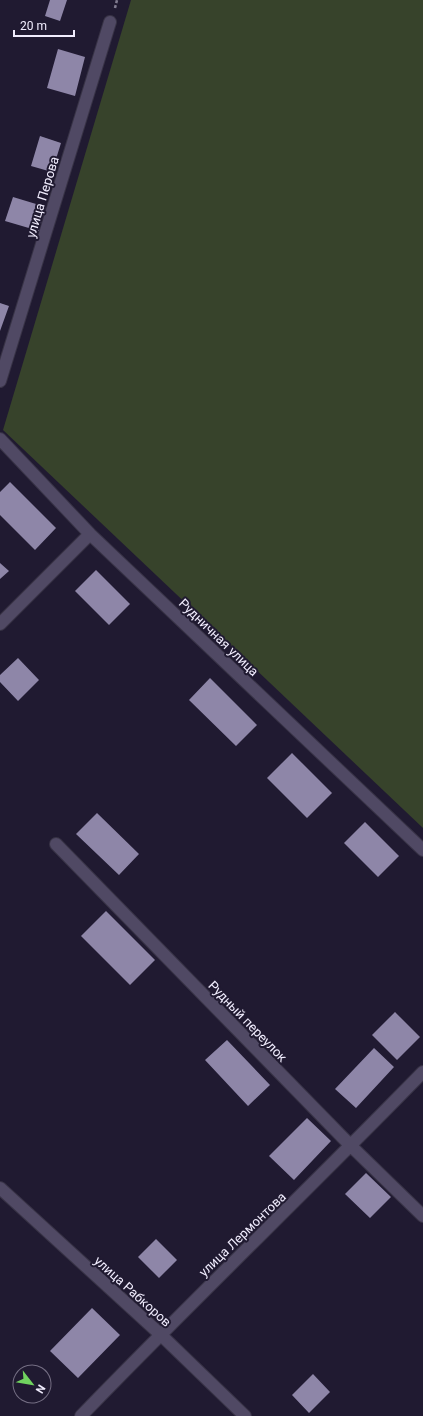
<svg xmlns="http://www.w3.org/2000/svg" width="423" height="1416" font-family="Roboto,sans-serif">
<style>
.green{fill:#37432b}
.building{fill:#8e86a8}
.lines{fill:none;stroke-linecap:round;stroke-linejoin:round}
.street-casing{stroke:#383346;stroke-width:14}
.path{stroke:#827d91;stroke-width:2.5;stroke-dasharray:3 2;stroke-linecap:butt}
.street{stroke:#504964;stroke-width:12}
.labels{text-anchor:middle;stroke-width:4;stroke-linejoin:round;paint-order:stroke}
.street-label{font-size:13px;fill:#f1edfe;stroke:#201a31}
</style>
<rect width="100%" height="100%" fill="#201a31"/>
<path class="green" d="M131,0h292v828l-420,-398z"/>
<path class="building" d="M50,0h17l-7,21 -15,-5z
M58,49l27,8 -10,39 -28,-8z
M40,136l21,7 -9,29 -21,-6z
M13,197l33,10 -7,24 -34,-10z
M0,303l9,3 -9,25z
M10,482l46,46 -21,22 -35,-35v-23z
M0,563l9,8 -9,8z
M96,570l34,34 -21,21 -34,-34z
M18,658l21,22 -21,21 -18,-19v-7z
M210,678l47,47 -21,21 -47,-46z
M292,753l40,40 -25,25 -40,-40z
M97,813l42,41 -20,21 -43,-41z
M365,822l34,34 -21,21 -34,-34z
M106,911l49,49 -25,25 -49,-49z
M395,1012l25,25 -23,23 -25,-25z
M227,1040l43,45 -22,21 -43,-46z
M374,1048l20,19 -38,41 -21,-19z
M307,1118l24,23 -37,39 -25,-24z
M366,1173l25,24 -21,21 -25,-24z
M156,1239l21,21 -18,18 -21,-21z
M92,1308l28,27 -42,43 -28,-27z
M313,1374l17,18 -21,21 -17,-18z"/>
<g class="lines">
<g class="street-casing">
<path id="street" d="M0,381l110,-359
M0,439l90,95 333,316
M0,624l90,-90
M56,844l295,302 72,70
M0,1188l160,146 85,82
M81,1416c112,-116 229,-228 342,-344"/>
</g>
<path class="path" d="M115,8l2,-8"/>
<use href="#street" class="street"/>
</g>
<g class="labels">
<g class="street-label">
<text transform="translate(42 197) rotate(-73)" y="5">улица Перова</text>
<text transform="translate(219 637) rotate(44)" y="5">Рудничная улица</text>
<text transform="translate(248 1021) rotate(46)" y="5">Рудный переулок</text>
<text transform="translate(242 1234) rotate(-44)" y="5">улица Лермонтова</text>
<text transform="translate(133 1291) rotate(42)" y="5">улица Рабкоров</text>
</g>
</g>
<g transform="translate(32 1384) rotate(121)"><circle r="19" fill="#201a31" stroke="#746e83"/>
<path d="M0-3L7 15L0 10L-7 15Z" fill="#70d35f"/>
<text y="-6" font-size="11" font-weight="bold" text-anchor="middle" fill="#f1edfe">N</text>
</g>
<path d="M14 30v6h60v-6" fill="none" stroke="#f1edfe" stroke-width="2"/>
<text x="20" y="30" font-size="12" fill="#f1edfe" stroke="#201a31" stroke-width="3" paint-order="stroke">20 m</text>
</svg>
